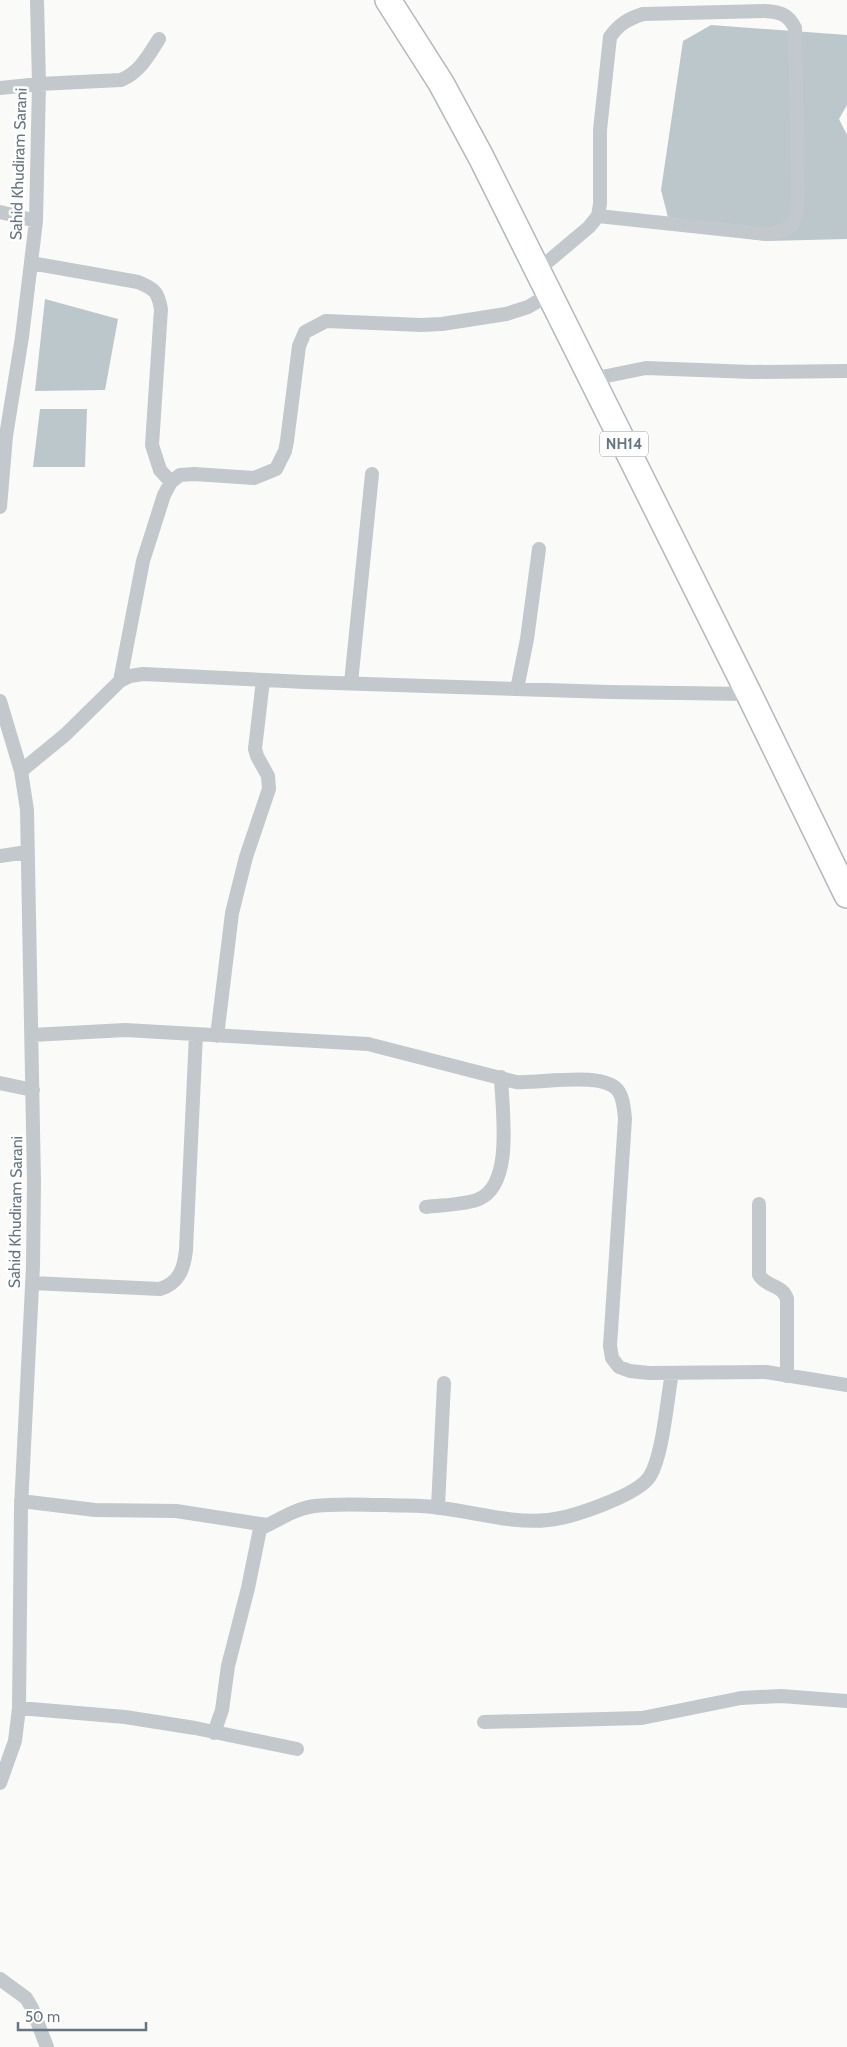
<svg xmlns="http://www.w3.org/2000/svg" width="847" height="2047" font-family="Cabin,sans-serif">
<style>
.water{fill:#bbc7cb}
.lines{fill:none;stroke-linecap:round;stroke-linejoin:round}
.highway-casing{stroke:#b4b9bd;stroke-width:28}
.street{stroke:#c3c8cc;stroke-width:14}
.highway{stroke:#fff;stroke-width:25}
.labels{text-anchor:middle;stroke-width:5;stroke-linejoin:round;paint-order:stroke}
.shield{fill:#fff;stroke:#939fa8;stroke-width:1}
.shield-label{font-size:15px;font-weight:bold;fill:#657683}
.street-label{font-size:16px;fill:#657683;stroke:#fff}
</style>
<rect width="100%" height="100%" fill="#fafaf8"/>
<path class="water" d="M711,25l136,10v70l-8,14 8,16v104l-80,2 -96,-12 -10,-39 22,-149z
M45,299l73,20 -13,71 -70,1z
M40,409h47l-2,58h-52z"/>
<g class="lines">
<g class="highway-casing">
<path id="highway" d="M388,0l53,83 40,74 268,537 98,201"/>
</g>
<path class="street" d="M0,88l39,-4 82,-4c19,-8 27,-24 38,-41
M0,212l36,9
M31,263l107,19c17,7 20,10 23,27l-9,136 8,25 11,12
M538,270l51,-43 9,-11 2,-12v-74l10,-93c9,-13 18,-18 33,-23l122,-3c15,1 23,3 30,17l3,170c-2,25 -5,34 -31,36l-169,-18
M592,379l54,-11 106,4 95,-1
M0,507l6,-71 16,-99 14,-116 3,-137 -2,-84
M120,681l23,-120 21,-66 7,-13 9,-7 14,-1 60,4 22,-9 9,-18 2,-10 12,-95 6,-14 21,-11 95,4 21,-1 64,-10 22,-7 22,-13
M351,683l21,-209
M517,689l10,-50 12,-90
M0,701l21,70 6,39 7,372 -1,84 -12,241 -2,201 -4,33 -15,42
M21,771l44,-36 55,-54 10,-5 13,-2 162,8 304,10 140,2
M0,856l27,-4
M32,1035l93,-5 243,14 148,38c23,2 90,-12 103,10 5,8 5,18 6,27l-15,227 2,12 7,9 11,4 19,2 117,-1 81,13
M217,1036l15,-123 14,-56 23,-68 -1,-13 -11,-20 -2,-7 8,-69
M0,1083l33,7
M759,1204v71c7,12 24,10 28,24v77
M426,1207c15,-2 40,-2 53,-8 35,-15 23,-89 22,-122
M32,1283l128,6c19,-6 24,-20 26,-39l10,-216
M21,1501l74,9 81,1 91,14
M438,1507l6,-124
M19,1708l106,9 70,11 102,21
M484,1722l158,-4 99,-20 40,-2 66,5
M214,1733l8,-23 6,-44 20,-78 12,-59c17,-8 36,-21 55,-23 24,-3 48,-1 72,-1 17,1 35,0 53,3 35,4 73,16 108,12 23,-2 91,-25 102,-44 13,-21 17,-77 22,-103
M0,1979l26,19 6,10 15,39"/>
<use href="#highway" class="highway"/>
</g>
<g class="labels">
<rect class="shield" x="600" y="431.5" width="48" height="25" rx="4"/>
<g class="shield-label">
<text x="624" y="449">NH14</text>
</g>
<g class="street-label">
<text transform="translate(18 164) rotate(-88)" y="6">Sahid Khudiram Sarani</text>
<text transform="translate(15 1212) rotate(-89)" y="6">Sahid Khudiram Sarani</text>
</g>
</g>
<path d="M18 2022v8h128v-8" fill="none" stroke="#657683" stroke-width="2.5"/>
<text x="25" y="2022" font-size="15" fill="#657683" stroke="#ffffff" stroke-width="4" paint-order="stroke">50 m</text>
</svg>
